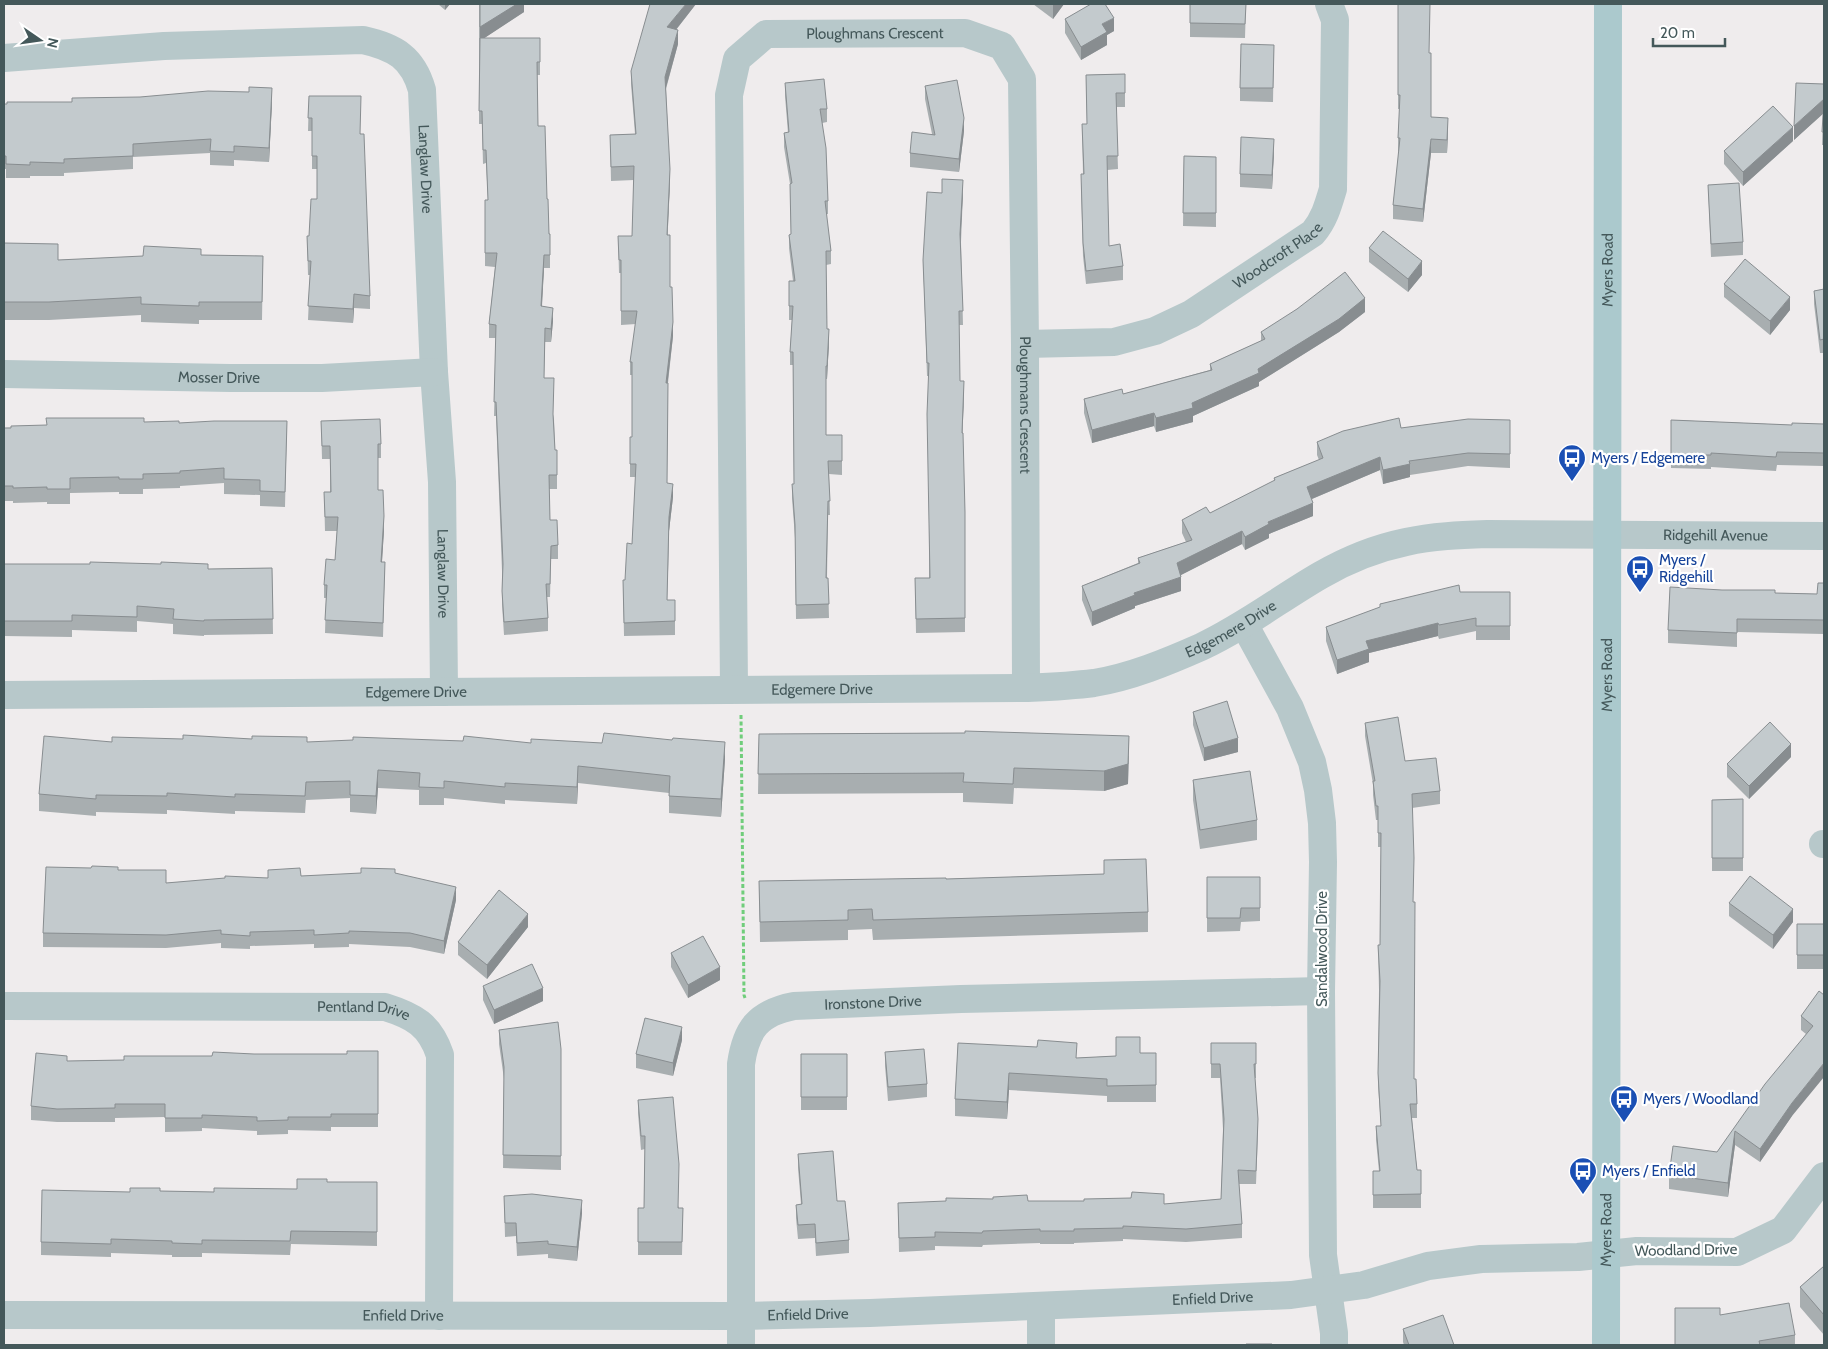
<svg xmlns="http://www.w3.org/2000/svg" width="1828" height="1349" font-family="Cabin,sans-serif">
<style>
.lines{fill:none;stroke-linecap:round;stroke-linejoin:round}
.path{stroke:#70cd7b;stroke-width:3;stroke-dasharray:4 2.5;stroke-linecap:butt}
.minor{stroke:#b7c8ca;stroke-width:28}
.major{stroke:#abc9cd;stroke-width:28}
.wall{fill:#a8aeb0}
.shaded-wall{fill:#888d90}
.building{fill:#c3cacd;stroke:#888d90}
.labels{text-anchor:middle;stroke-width:4.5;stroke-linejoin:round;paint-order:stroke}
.street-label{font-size:15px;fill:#44585a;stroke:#fff}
.transit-label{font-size:15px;fill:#164399;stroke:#fff;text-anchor:start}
</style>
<rect width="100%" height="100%" fill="#efeced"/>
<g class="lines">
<path class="path" d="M741,715l3,280 1,3"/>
<g class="minor">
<path id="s1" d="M4,58l160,-12 199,-6c32,7 50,18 59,50l12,282 8,110 2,210"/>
<path id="s2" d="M1025,344l89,-2 41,-11 36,-17 122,-81c11,-13 15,-27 20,-44l2,-169 -6,-16"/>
<path id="s3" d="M4,374l226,4h92l112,-6"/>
<path d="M1244,624l46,84 22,54 6,28 4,33 1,39 -2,129 2,264 11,78v12"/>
<path id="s4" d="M734,689l-5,-594 8,-36 29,-25 199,-1 37,13 20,33 3,265 1,344"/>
<path id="s5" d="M4,695l1022,-7c22,-1 45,-2 68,-5 37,-6 73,-21 107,-36 43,-20 80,-49 120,-72 26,-15 56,-27 85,-33 27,-6 55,-7 82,-8l336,2"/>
<path d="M1823,844h1"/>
<path id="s6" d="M4,1006l381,1c29,9 45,18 55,48l-1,261"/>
<path id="s7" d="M4,1315l737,1 129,-3 421,-18 73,-10 64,-19 53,-7 97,-2 59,-6 100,1 46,-22 41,-54"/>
<path id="s8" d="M741,1345v-281c5,-35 17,-51 53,-58l167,-7 360,-8"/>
<path d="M1041,1345v-38"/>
</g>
<path class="major" id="s9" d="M1606,1345l2,-1341"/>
</g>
<path class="wall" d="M438,4h12l-5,6z
M479,4h45v8l-40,26h56v37h-3l1,51 9,73 3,48v21h-6l-2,39 11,14 -2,21h-6l-1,36 10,41 1,31h2v39h-8l1,31 8,25v14h-7l-1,38h-3l1,21v13l-44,4 -2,-31v-33l-6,-155h-2l2,-78h-7v-14l6,-57 -10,-1v-66h3l-2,-37 -3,1 -1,-40h-3z
M696,4l-20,26 2,14 -12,45 4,93 -3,53 6,101 -5,47 -1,100 6,14 -4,34 -2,69h8v35l-51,1 -1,-56h2l7,-36 4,-67h-6v-40h2v-62h-2v-13l6,-38 -15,1v-52h-2l-1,-37h14l2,-56 -23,1 -1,-46 25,-1 -4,-50v-13z
M1033,4h31l-11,15z
M1190,4h56l-1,34 -55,-1z
M1398,4l31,49 2,64 17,14 -1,22h-16l-8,69 -30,-3v-14l6,-54h-1v-13l2,-29h-2z
M1065,19l49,12 -7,4v10l-26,15 -16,-27z
M1274,45l-1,57 -33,-1v-13z
M1125,74v33h-9l2,62 -11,1 2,76 14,20v14l-37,4 -3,-28 -2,-69 2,-13 -1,-50h5l-1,-49z
M785,83l42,26v13l-5,1 6,78v13h-2l5,37v13l-5,1 1,64 2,13 -2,37h-1v56h16v40l-13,-1 1,41h-2l-1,63h1l1,40 -33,1 -1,-81 -3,-40v-14h2l-1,-119h-3v-13l2,-32h-3v-39h4l-4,-33v-13l2,-1 -1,-50 -6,-37v-14h4l-3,-37z
M1824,84v61h-2l1,-32 -29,27z
M925,86l39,45 -5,41 -49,-5v-14l22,-19 -7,-35z
M309,96l52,38 9,162v13l-16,-1 -1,15 -45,-3 2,-45h-2l-1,-39h2l8,-37v-30h-5v-38h-4z
M272,102l-3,60 -35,-2v6l-24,-1v-12l-77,4v12l-69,4v3h-34v2h-24v-9h-2v-65z
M1793,141l-50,45 -19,-22v-13z
M1274,152l-2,37 -32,-2v-13z
M1184,156l32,1v70l-33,-1z
M1708,185l35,57v13l-32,2z
M963,193l-2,49 2,83h-4l1,56 4,14 -2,38 3,79v120l-49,1 -1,-55h14v-202h-2l-4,-116z
M4,243l54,17 143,-5 62,1 -1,64h-63v4l-58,-2v-7l-92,5h-45z
M1369,248l53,27 -14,17 -39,-30z
M1724,284l66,26 -20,25 -46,-38z
M1824,289v64h-4l-6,-49v-13z
M1365,312l-26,20 -80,50v4l-66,30v6l-37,10 -2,-6 -62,17 -8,-30v-14l39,-5 87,-24v-6l51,-23v-9z
M1510,420v48l-42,-2 -58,9v2l-27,7 -3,-14 -68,29 1,17 -44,18v4l-24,12 -3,-6 -61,31v16l-46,15v2l-43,18 -10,-26v-14l56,-23v-5l48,-16 -4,-9v-13l28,-7 64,-32v-3l45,-18 -2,-5v-13l84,-14z
M1671,420l121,5 32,-1v42l-47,-1 -1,6 -65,-4v2l-40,-1z
M287,421l-2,86 -25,-1v-11l-36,-1v-11l-44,3v2l-37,1v5h-24v-2l-49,1v11h-23v-2l-34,1v-2h-9v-73l140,-6 35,1z
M321,421l60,23v14h-3v32l6,40 -2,32h3l-2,75 -58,-4 1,-35h-2v-13l11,-25 2,-29h-12l-1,-39h6v-33h-8z
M4,564l204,5 64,-1 1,66 -69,1v1l-31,-2v-10l-36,-3v11l-65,-2v7l-68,-1z
M1824,583v51l-87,-2v15l-69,-4v-13l107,-37 42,1z
M1460,592h50v48h-34v-9l-37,8 -1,-3 -69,17v9l-32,12 -11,-33v-14l54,-19v-4z
M1193,712l45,40 -34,9 -11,-36z
M1365,723l40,38 35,30v13l-28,4 1,94 1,177 3,25v14h-5l5,52h4v38h-48v-37h6l-3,-31v-14h5l-3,-40 1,-96 -1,-45h2l1,-98h-3v-27h-2l-3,-25v-11l-8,-48z
M965,733l164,23 -1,28 -24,7 -90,-3 -1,16 -50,-2v-9l-205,1 1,-60z
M183,739h69l55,3 224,1 194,16 -4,58 -52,-4v-20l-91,-10 -1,21 -72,-4v4l-61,-6v7h-25v-15l-41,-2 -2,26 -26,-2v-14l-44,2 -1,13 -70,-2v3l-68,-4v4l-71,-2v4l-57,-5v-17l73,-52z
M1791,757l-42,42 -22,-22v-13z
M1193,780l64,40v20l-57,9 -7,-49z
M1743,799v72h-31v-71z
M1104,860l44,52v20l-275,8 -1,-11 -24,1v10l-88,2 -1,-61 187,-2 158,-5z
M118,870l48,13 135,-7 94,-3 61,27 -12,54 -34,-7 -61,-3v3l-35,1v-4l-64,2v3l-29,-1v-5l-55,5 -123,-1v-14z
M1207,877h53v44l-19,1 -1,9 -33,1z
M1729,903l64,19 -20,27 -44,-33z
M1797,924h27v45h-27z
M528,927l-41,52 -29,-24v-13z
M671,953l49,27 -32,18 -17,-31z
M483,986l60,15 -49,23 -11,-24z
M1824,995l-32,121 -32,46 -25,-17 -7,52 -59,-8v-14l48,-23 89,-118 -5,-4v-14z
M499,1030l62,19v121l-58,-2 1,-89 -5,-35z
M682,1040l-9,36 -37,-8v-14z
M958,1043l119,15 39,-2 24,-3h16v49h-49v-6l-98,-6 -2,29 -52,-3v-17z
M1211,1043h45v35h-1l3,55 -2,51h-17l3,40v14l-56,4 -63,-3v2l-49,2v1h-34v-1l-57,2 -1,2 -47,-1v4l-36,2 -1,-49 130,-2 136,3 57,-5 2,-70 -3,-51h-9z
M378,1051v76h-47v4l-43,-1v4l-31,1v-4l-55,-3v3l-37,1v-15l-50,1v4h-58l-26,-2v-14l36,-45 57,-1 130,-6h93z
M885,1052l42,32v13l-39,4 -3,-35z
M801,1054h46v56h-46z
M638,1100l41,108h4l-1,47h-44v-47h6l1,-59 -4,1 -3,-37z
M798,1154l39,47 12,39v13l-33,3 -1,-18 -17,1 -2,-21v-13l5,-1 -3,-36z
M327,1182h50v64l-86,-2 -1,11 -88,-2v4h-30v-2l-61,-2v4l-70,-2v-13l89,-50 30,-1 54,1 83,-3z
M504,1196l78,17 -5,48 -29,-3v-4l-31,2 -1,-20 -11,1z
M1824,1266v69l-24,-28v-20z
M1720,1315l75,20v10h-120z
M1403,1329l51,16h-50l-1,-3z"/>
<path class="shaded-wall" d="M445,4h5l-5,6z
M517,4h7v8l-44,29v-14z
M686,4h10l-29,37v-14z
M1054,4h10l-11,15v-14z
M1114,18v13l-7,4v10l-26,15v-13l21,-23z
M678,30v14l-13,47v-14z
M272,88v14l-3,60v-14z
M1824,99v14l-30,27v-14z
M964,118v13l-5,41v-13z
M1448,118v13l-1,22v-13z
M1793,127v14l-50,45v-14z
M1274,139v13l-2,37v-14z
M1431,139v14l-8,69v-13z
M670,169v13l-3,67v-14z
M963,180v13l-3,54v-13z
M544,255v13l-3,52v-14z
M1422,261v14l-14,17v-13z
M354,294v14l-1,15v-14z
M1790,297v13l-20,25v-14z
M1365,298v14l-26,20 -80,50v4l-66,30v6l-37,10v-14l36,-15 66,-34z
M553,308v13l-2,21v-13z
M673,322v14l-7,60v-13z
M829,329v13l-2,37v-13z
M964,381v14l-2,51v-13z
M1154,413v13l-62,17v-13z
M1380,457v13l-73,31v-14z
M1410,464v13l-27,7v-14z
M673,484v13l-4,34 -2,82 2,-96z
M1313,503v13l-44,18v4l-24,12v-13l23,-15z
M384,516v14l-3,46v-14z
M1242,531v13l-65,33v-14z
M1181,577v14l-46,15v2l-43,18v-14l42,-19z
M1438,623v13l-69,17v9l-32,12v-14l29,-19z
M1129,736l-1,48 -24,7v-20z
M1238,738v14l-34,9v-13z
M725,742v17l-4,58v-18z
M1791,744v13l-42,42v-13z
M578,766v17l-1,21v-17z
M378,770v18l-2,26v-18z
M456,887v13l-12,54v-13z
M1793,909v13l-20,27v-14z
M528,914v13l-41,52v-14z
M720,967v13l-32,18v-13z
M543,988v13l-49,23v-14z
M682,1027v13l-9,36v-13z
M1824,1063v14l-32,39 -32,46v-13l32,-46z
M1009,1073v17l-2,29v-17z
M1735,1131v14l-7,52v-14z
M582,1200v13l-5,48v-14z"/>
<path class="building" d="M480,4h37l-37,23z
M650,4h36l-19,23 11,3 -13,47 5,92 -3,66h3v52h2l1,35 -7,61h2l-1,100 6,1 -4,33 -2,83h8v21l-51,2 -1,-43h2l2,-37 5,1 4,-80h-6v-27h2v-75h-2l7,-51h-16v-51h-2l-1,-24h14l2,-70 -23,1 -1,-32 26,-1 -5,-63z
M1091,4h14l9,14 -12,6 5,8 -26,15 -16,-28z
M1190,4h56l-1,20 -55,-1z
M1398,4h32l-1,49h2v64l17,1 -1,22 -16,-1 -8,70 -30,-4 7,-67h-2l2,-43h-2z
M480,38h60v24h-3l1,64h7l2,73h1l1,35h1v21h-6l-3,51 12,2 -2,21 -6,-1 -1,50h10l-1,36 2,36h2v25h-8l1,45h7l1,25 -7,1 -1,38h-4l2,34 -44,4 -2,-31 1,-27 -7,-162h-2l2,-77 -7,-1 8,-71h-12v-53h3l-2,-50h-3l-1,-39h-3z
M1241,44l33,1 -1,43h-33z
M1125,74v19h-9l2,63h-11l2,90 11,-2 3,22 -37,5 -3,-28 -2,-69h3l-2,-50h5l-1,-49z
M824,79l3,30h-7l6,39 2,53h-3l6,50h-5l1,78h2l-2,37h-1v69h16v26h-14l2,40h-2l-2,77h2l1,26 -33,1 -1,-80 -3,-41h2l-1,-132h-3l3,-46h-4v-25h6l-6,-46 2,-1 -1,-50 2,-1 -8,-50 5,-1 -4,-49z
M957,80l7,38 -5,41 -49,-6 2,-21 23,3 -10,-49z
M1796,83l28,1v48h-2l2,-33 -30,27z
M249,87l23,1 -3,60 -35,-2v6l-24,-1 1,-12 -78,5v12l-69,3v4l-34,-1v3l-24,-1v-8h-2v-52h3v-2h65v-4l68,-1 68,-6 41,1z
M309,96h52l-1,38h4l6,162 -16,-2 -1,15 -45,-3 3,-45h-3l-1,-25h2l2,-37h6v-43h-5v-38h-4z
M1773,106l20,21 -50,45 -19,-21z
M1241,137l33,2 -2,36 -32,-1z
M1184,156l32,1v56h-33z
M942,179l21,1 -3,54 3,77h-4l1,70h4l-2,52h1l2,79v106l-49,1 -1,-41h15l-3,-164 2,-51h-2l-4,-103 4,-68 15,1z
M1739,183l4,59 -32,2 -3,-59z
M1383,231l39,30 -14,18 -39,-31z
M4,243l54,1v16l85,-4 1,-10 57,3v6l62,1 -1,46h-63v4l-58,-2v-7l-92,5h-45z
M1745,259l45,38 -20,24 -46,-37z
M1345,272l20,26 -26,21 -81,50 1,4 -67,30 1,5 -37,10 -2,-5 -62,17 -8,-31 38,-10 1,5 89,-24 -2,-6 55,-25 -4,-7 36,-23z
M1824,289v50l-4,1 -6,-49z
M46,418h98v4l35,-1v2l35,-2h73l-2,71 -25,-1v-11l-36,-1v-11l-44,3v2l-37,1v5h-24v-2l-49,1v11h-23v-2l-34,1v-2h-9v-58h7v-2l36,-1z
M1399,418l2,10 67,-9 42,1v34l-42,-1 -59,8 1,3 -27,6 -3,-13 -73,30 6,16 -45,19 1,2 -24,13 -3,-6 -65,32 4,14 -47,16 1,2 -43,17 -10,-26 58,-23 -2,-5 54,-18 -10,-20 24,-13 4,6 65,-33 -1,-2 49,-20 -6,-16 26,-11z
M380,419l1,25h-3v46h5l1,26 -3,46h4l-2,61 -58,-3 2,-35h-3l2,-26 9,1 3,-43h-13l-1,-25h7l-1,-46h-8l-1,-25z
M1671,420l121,5v-2l32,1v29l-47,-1 -1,5 -65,-4v2h-40z
M90,562l71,2v-2l47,2v5l64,-1 1,51 -69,1v1l-31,-2 1,-10 -37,-3v11l-65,-2v6h-68v-57h86z
M1818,583h6v37l-87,-1v14l-69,-3 2,-43 52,3h53v3l42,1z
M1459,585l1,7h50v34h-34v-8l-37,7 -1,-2 -72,18 3,8 -32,11 -11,-33 54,-20v-3z
M1227,701l11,37 -34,10 -11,-36z
M1398,717l7,44 31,-3 4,33 -28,3 2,64 -1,44h2l-1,177h2l1,25h-7l7,66h4v24l-48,1v-24h7l-4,-45h5l-3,-53 2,-92 -2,-36h2l1,-112h-3v-27h-2l-3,-25h2l-10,-58z
M1770,722l21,22 -42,42 -22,-22z
M965,731l164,5 -1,28 -24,7 -90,-3 -1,16 -50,-2 1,-9 -206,1 1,-40 206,-1z
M604,733l68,7 1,-2 52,4 -4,57 -52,-3 1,-20 -92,-10 -1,21 -72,-4v4l-61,-6v7l-25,-1 1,-14 -42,-3 -2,26 -26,-1v-14l-44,1 -1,14 -70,-2v3l-68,-4v3l-71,-1v4l-57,-5 5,-58 68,6v-5l71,2v-4l69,4v-3l55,1v5l46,-2v-3l110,4 1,-5 67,7v-4l71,4z
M1250,771l7,49 -57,10 -7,-50z
M1743,799v59h-31v-58z
M1146,859l2,53 -275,8 -1,-11 -24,1v10l-88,2 -1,-41 187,-3v1l158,-5v-14z
M92,866l26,1v3h48v13l59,-5v-2l43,2v-8l32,-2 1,8 60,-3v-5l34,1v4l61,14 -12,54 -34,-8 -61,-2v2l-35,2v-5l-64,2v4l-29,-2v-4l-55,5 -123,-2 3,-66 45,1z
M1750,876l43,33 -20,26 -44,-32z
M1207,877h53v31h-19l-1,10h-33z
M499,890l29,24 -41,51 -29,-23z
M1797,924h27v31h-27z
M703,936l17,31 -32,18 -17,-32z
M532,964l11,24 -49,22 -11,-24z
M1819,991l5,4v68l-32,40 -32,46 -25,-18 -7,52 -59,-8 4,-29 44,6 48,-68 48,-58 -12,-10z
M645,1018l37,9 -9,36 -37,-9z
M558,1022l3,27v107l-58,-1 1,-88 -5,-37z
M1116,1037h24v16h16v32l-49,1v-7l-98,-6 -2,29 -52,-3 3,-56 79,4 1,-7 39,3 -1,15 40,-2z
M1211,1043h45v21h-2l4,55 -2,52 -18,-1 4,54 -56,5 -63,-3v2l-49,1v2h-34v-2l-57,2 -1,2 -47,-1v5l-36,1 -1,-35 48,-2v-3l47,1v-2l34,-2 1,6h56v-2l47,-1 1,-6 32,2v10l57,-5 3,-80 -4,-55h-9z
M924,1049l3,35 -39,3 -3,-35z
M347,1051h31v63h-47v3h-43v3l-31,1v-4l-55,-2v3h-37v-14h-50v4l-58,1 -26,-3 5,-53 31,3v5l57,-1v-4h88l1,-4 41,2h93z
M801,1054h46v43h-46z
M673,1097l6,67 -1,44h5l-1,34h-44v-34h6l1,-72h-4l-3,-36z
M833,1151l4,50h8l4,39 -33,3 -1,-19 -17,1 -2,-20 6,-1 -4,-50z
M297,1179h30v3h50v50l-86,-1 -1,10 -88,-1v4l-30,-1v-2l-61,-2v5l-70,-2 1,-52 88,2v-4h30v3l54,1v-4l83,1z
M532,1194l50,6 -5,47 -29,-3v-3l-31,2 -1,-20h-11l-1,-27z
M1824,1266v49l-24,-28z
M1789,1303l6,32 -36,6 1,4h-85v-37h45v7z
M1443,1315l11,30h-45l-6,-16z
M1246,1344h26v1h-26z"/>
<defs>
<g id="bus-pin" transform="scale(1.4375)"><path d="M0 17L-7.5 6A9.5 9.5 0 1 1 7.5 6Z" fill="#1a4fb4" stroke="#fff"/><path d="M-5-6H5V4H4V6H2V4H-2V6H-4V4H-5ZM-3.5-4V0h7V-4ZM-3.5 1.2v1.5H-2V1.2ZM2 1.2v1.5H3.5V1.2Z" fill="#fff"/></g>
</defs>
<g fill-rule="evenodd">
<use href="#bus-pin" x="1572" y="458"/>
<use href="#bus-pin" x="1640" y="569"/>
<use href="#bus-pin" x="1624" y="1099"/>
<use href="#bus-pin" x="1583" y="1171"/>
</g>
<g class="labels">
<g class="street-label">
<text dy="5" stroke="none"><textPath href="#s4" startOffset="778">Ploughmans Crescent</textPath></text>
<text dy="5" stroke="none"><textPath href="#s1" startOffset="521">Langlaw Drive</textPath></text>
<text dy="5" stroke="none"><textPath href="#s2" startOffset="276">Woodcroft Place</textPath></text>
<text dy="5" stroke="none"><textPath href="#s9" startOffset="1075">Myers Road</textPath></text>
<text dy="5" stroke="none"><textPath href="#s3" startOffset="215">Mosser Drive</textPath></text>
<text dy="5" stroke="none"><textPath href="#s4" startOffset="1272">Ploughmans Crescent</textPath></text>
<text dy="5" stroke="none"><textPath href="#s5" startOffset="1745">Ridgehill Avenue</textPath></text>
<text dy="5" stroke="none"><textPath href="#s1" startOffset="926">Langlaw Drive</textPath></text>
<text dy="5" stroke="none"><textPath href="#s5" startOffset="1238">Edgemere Drive</textPath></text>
<text dy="5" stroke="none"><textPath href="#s9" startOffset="670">Myers Road</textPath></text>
<text dy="5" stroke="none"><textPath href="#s5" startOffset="818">Edgemere Drive</textPath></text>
<text dy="5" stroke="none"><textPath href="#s5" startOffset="412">Edgemere Drive</textPath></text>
<text transform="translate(1322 949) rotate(-90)" y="5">Sandalwood Drive</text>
<text dy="5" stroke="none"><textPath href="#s8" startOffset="446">Ironstone Drive</textPath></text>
<text dy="5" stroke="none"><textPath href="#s6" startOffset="360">Pentland Drive</textPath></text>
<text dy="5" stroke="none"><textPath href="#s9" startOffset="115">Myers Road</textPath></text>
<text transform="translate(1686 1250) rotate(-1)" y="5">Woodland Drive</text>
<text dy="5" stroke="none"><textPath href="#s7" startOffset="1209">Enfield Drive</textPath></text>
<text dy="5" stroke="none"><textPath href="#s7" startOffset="399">Enfield Drive</textPath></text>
<text dy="5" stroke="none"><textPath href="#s7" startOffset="804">Enfield Drive</textPath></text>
</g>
<g class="transit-label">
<text x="1591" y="463">Myers / Edgemere</text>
<text x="1659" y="565">Myers /<tspan x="1659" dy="17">Ridgehill</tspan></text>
<text x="1643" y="1104">Myers / Woodland</text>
<text x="1602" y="1176">Myers / Enfield</text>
</g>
</g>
<rect width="1828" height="1349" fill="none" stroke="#44585a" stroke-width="10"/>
<g transform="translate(40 40) rotate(103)" stroke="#ffffff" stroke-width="4" paint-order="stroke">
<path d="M0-4L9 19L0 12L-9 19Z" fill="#44585a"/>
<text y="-8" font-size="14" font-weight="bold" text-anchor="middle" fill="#44585a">N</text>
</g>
<path d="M1653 38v8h72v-8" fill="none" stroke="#44585a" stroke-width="2.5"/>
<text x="1660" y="38" font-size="15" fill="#44585a" stroke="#ffffff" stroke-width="4" paint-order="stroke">20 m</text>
</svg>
